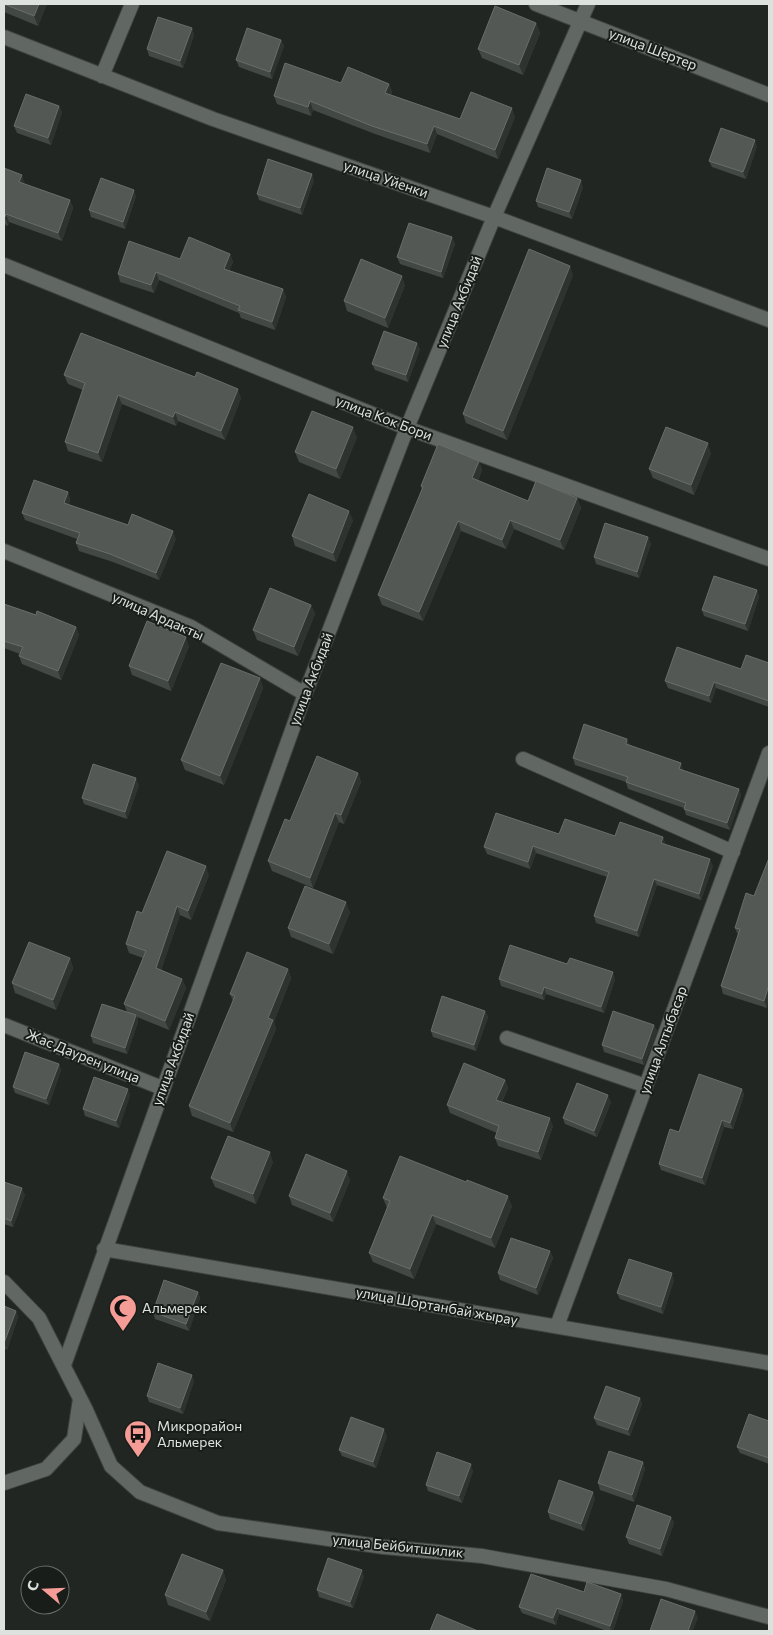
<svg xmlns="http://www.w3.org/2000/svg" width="773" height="1635" font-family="Commissioner,sans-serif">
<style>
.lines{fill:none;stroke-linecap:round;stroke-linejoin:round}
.minor-casing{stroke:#3d423e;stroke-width:16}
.tertiary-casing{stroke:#3d423e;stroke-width:16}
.minor{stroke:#616762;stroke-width:14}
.tertiary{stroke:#616762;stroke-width:14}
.wall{fill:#424843}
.shaded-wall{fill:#2e332f}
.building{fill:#535854;stroke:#686e69}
.labels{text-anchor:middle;stroke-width:4;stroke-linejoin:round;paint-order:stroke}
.street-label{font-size:14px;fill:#dee2df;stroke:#181d19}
.poi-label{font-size:14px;fill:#dee2df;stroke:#181d19;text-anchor:start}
</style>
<rect width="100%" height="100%" fill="#212622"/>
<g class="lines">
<g class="minor-casing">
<path id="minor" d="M536,4l233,91
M4,37l209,82 281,98 275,103
M102,76l30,-72
M4,265l403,163 362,131
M4,551l187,76 114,67
M523,759l210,93
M4,1025l158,63
M507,1038l139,48
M104,1249l665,114
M557,1326l212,-573
M64,1365l241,-671 102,-266 87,-211 94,-213
M4,1483l42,-14 28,-30 6,-40"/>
</g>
<g class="tertiary-casing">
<path id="tertiary" d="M4,1282l35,36 47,92 25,56 29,26 78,31 166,24 98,9 184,33 103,28"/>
</g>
<use href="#minor" class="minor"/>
<use href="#tertiary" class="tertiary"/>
</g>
<path class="wall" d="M4,4h43l-9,22 -34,-14z
M536,23l4,10 -17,42 -41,-17 -4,-9z
M192,28l2,7 -11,33 -34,-12 -2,-7z
M281,40l3,6 -12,33 -33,-12 -3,-7z
M341,83l48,1 3,8 -1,3 69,24 55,-2 -17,42 -61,-25 -7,19 -55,-19 -62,-24 -2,6 -34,-12 -3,-8z
M59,106l3,6 -11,33 -34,-12 -3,-7z
M757,146l-11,33 -34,-12 -3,-6z
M4,168l20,16 46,16 3,8 -11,33 -53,-19 -1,4 -4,-2z
M314,180l-12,35 -43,-15 -2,-6z
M583,187l-11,32 -34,-12 -2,-6z
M136,196l-11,33 -34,-12 -2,-7z
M452,237l3,7 -12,34 -43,-14 -3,-7z
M230,254l3,8 -4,8 54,19 3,8 -11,33 -34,-12 -2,-5 -80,-33 -5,13 -34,-11 -2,-8 62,-15z
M573,275l-66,165 -41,-17 -3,-9z
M405,285l-17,43 -41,-17 -3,-10z
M420,349l-12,33 -33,-12 -3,-6z
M64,375l177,23 -16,42 -47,-19 -2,5 -54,-22 -20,58 -34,-11 -3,-9 18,-52 -15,-6z
M357,437l-17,42 -41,-17 -4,-10z
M711,453l-17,42 -41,-17 -4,-9z
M479,461l3,9 -4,11 50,20 49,-3 4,10 -17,42 -50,-21 -8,20 -45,-18 -38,90 -41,-16 -4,-10 44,-105 -1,-4z
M68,492l2,8 -1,5 59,20 48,14 -17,41 -46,-18 -34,-11 -3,-8 1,-4 -52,-19 -3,-7z
M353,520l-17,42 -41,-16 -3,-10z
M648,537l3,7 -12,34 -43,-14 -2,-7z
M757,590l2,7 -11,34 -44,-15 -2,-6z
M4,604l32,11 40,12 3,8 -18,45 -39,-16 -3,-8 1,-2 -16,-6z
M311,605l4,9 -17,42 -41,-16 -4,-10z
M189,646l-18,45 -39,-16 -3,-9z
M769,663v44l-53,-19 -5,15 -43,-15 -3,-7 76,-12z
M260,678l3,10 -39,97 -39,-15 -4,-10z
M630,745l53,24v1l56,19 2,6 -11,35 -44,-15 -2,-7 -56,-19 -2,-7 -51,-17 -2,-7z
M358,773l3,9 -17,42 -5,-2 -26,66 -41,-17 -4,-10 22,-40z
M139,785l-12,34 -43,-15 -2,-6z
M559,834l104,3 2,7 48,22 -12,34 -44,-15 -18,52 -43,-14 -2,-7 13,-39 -71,-24 -6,16 -43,-15 -3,-7z
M209,875l-18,45 -11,-5 -19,55 21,9 4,9 -17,42 -32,-13 1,5 -11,32 -34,-11 -2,-7 36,-24 -3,-8 19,-46 -14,-5 -3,-9 16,-31z
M754,896l13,112 -44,-14 -2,-8 17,-51 -3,-7z
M350,912l-17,42 -42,-17 -3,-9z
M70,958l3,10 -17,42 -41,-17 -3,-10z
M567,964l48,15 -11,34 -58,-19 -2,6 -43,-14 -2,-7z
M288,969l3,9 -17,44 2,7 -43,103 -41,-16 -3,-10 44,-105 -3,-7z
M485,1011l3,6 -12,34 -43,-14 -2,-6z
M654,1025l3,6 -13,34 -40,-13 -2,-7z
M59,1064l2,6 -12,35 -34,-12 -2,-6z
M505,1080l3,8 -6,14 51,24 -12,34 -43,-14 -3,-8 2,-5 -47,-20 -3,-8z
M742,1089l2,6 -11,34 -9,-2 -19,58 -44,-15 -2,-6 20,-32z
M130,1095l-11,33 -34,-12 -2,-7z
M611,1102l-14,35 -32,-13 -2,-6z
M273,1162l-17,42 -41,-17 -4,-9z
M350,1180l-17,42 -41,-17 -3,-9z
M4,1182l21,13 -12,32 -9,-3z
M383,1198l129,8 -17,42 -59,-24 -22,55 -41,-17 -4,-9 18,-45z
M550,1251l3,7 -15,37 -38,-15 -2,-7z
M674,1280l-11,34 -43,-15 -3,-6z
M198,1292l2,6 -11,33 -34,-12 -2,-7z
M4,1306l12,5 2,6 -11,33 -3,-2z
M194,1381l-11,33 -34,-12 -2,-6z
M640,1398l2,6 -12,32 -33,-11 -3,-7z
M769,1421v43l-29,-11 -3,-6z
M387,1436l-11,32 -34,-12 -3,-6z
M643,1462l2,7 -11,33 -34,-12 -2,-7z
M473,1471l-11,32 -34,-12 -2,-6z
M595,1498l-11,33 -34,-12 -2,-7z
M671,1517l3,6 -12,33 -33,-12 -3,-7z
M223,1570l3,10 -16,41 -42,-16 -3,-10z
M364,1576l-11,32 -34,-11 -2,-7z
M584,1592l37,2 2,7 -10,30h-6l-48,-17 -3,11 -34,-12 -3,-6z"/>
<path class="shaded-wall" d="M39,4h8l-9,22 -4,-10z
M536,23l4,10 -17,42 -4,-10z
M192,28l2,7 -11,33 -3,-7z
M281,40l3,6 -12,33 -2,-7z
M389,84l3,8 -4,9 -3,-8z
M310,101l3,9 -2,6 -3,-9z
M59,106l3,6 -11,33 -3,-7z
M512,108l3,9 -17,42 -3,-9z
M434,126l3,8 -7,19 -3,-9z
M755,140l2,6 -11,33 -3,-7z
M312,174l2,6 -12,35 -2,-7z
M22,175l3,9 -3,7 -3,-9z
M581,180l2,7 -11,32 -3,-7z
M134,190l2,6 -11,33 -2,-7z
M70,200l3,8 -11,33 -4,-8z
M6,214l3,8 -1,4 -3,-9z
M452,237l3,7 -12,34 -2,-6z
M230,254l3,8 -6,15 -3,-8z
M570,266l3,9 -66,165 -4,-9z
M156,272l3,8 -5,13 -3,-8z
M402,276l3,9 -17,43 -3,-10z
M283,289l3,8 -11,33 -3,-8z
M417,343l3,6 -12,33 -2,-7z
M238,389l3,9 -16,42 -4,-9z
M118,395l4,9 -20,58 -4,-9z
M175,412l3,9 -2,5 -3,-9z
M353,427l4,10 -17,42 -4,-10z
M708,443l3,10 -17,42 -3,-10z
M479,461l3,9 -7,18 -3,-10z
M68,492l2,8 -3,11 -3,-8z
M577,498l4,10 -17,42 -4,-10z
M349,511l4,9 -17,42 -3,-9z
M510,520l4,9 -8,20 -4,-9z
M458,521l3,10 -38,90 -4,-9z
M173,531l3,8 -17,41 -3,-7z
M648,537l3,7 -12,34 -2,-6z
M757,590l2,7 -11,34 -3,-7z
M311,605l4,9 -17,42 -4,-9z
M76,627l3,8 -18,45 -3,-9z
M186,637l3,9 -18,45 -3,-10z
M260,678l3,10 -39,97 -4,-9z
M714,682l2,6 -5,15 -2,-7z
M627,739l3,6 -4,-1z
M681,763l2,6 -2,6 -2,-6z
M358,773l3,9 -17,42 -3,-9z
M136,778l3,7 -12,34 -2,-7z
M739,789l2,6 -11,35 -3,-7z
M335,813l4,9 -26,66 -3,-10z
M663,837l2,6 -2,6 -2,-6z
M533,846l3,7 -6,16 -2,-7z
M710,859l3,7 -12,34 -2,-6z
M206,866l3,9 -18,45 -3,-9z
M654,879l3,6 -18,52 -2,-6z
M346,902l4,10 -17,42 -4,-10z
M177,906l3,9 -21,62 -3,-9z
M70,958l3,10 -17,42 -3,-10z
M288,969l3,9 -17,44 2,7 -43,103 -3,-9 38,-105z
M613,972l2,7 -11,34 -3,-6z
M182,979l4,9 -17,42 -4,-9z
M769,985v16l-2,7 -3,-7z
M544,987l2,7 -2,6 -2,-6z
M485,1011l3,6 -12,34 -2,-6z
M136,1015l2,7 -11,32 -2,-6z
M654,1025l3,6 -13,34 -2,-6z
M59,1064l2,6 -12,35 -3,-6z
M505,1080l3,8 -9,20 -3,-8z
M128,1089l2,6 -11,33 -3,-7z
M742,1089l2,6 -11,34 -3,-6z
M608,1095l3,7 -14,35 -3,-6z
M550,1118l3,8 -12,34 -3,-8z
M722,1120l2,7 -19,58 -3,-7z
M270,1152l3,10 -17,42 -3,-10z
M347,1171l3,9 -17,42 -3,-9z
M22,1188l3,7 -12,32 -2,-6z
M508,1196l4,10 -17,42 -4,-10z
M432,1215l4,9 -22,55 -4,-10z
M550,1251l3,7 -15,37 -2,-7z
M672,1273l2,7 -11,34 -2,-7z
M198,1292l2,6 -11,33 -3,-7z
M16,1311l2,6 -11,33 -3,-7z
M192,1375l2,6 -11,33 -3,-6z
M640,1398l2,6 -12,32 -2,-6z
M384,1429l3,7 -11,32 -3,-6z
M643,1462l2,7 -11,33 -2,-7z
M471,1464l2,7 -11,32 -3,-7z
M593,1492l2,6 -11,33 -3,-7z
M671,1517l3,6 -12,33 -2,-7z
M223,1570l3,10 -16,41 -4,-9z
M362,1570l2,6 -11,32 -3,-6z
M621,1594l2,7 -10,30h-2l-1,-5z
M557,1608l2,6 -3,11 -3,-7z
M695,1611l3,7 -5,13h-5z"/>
<path class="building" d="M4,4h35l-5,12z
M495,6l41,17 -17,42 -41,-16z
M158,17l34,11 -12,33 -33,-12z
M247,28l34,12 -11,32 -34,-12z
M285,63l56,20 7,-16 41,17 -4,9 75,26 11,-27 41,16 -17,42 -61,-24 -7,18 -55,-18 -62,-25 -2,6 -34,-11z
M26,94l33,12 -11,32 -34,-12z
M721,128l34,12 -12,32 -34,-11z
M268,159l44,15 -12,34 -43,-14z
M4,168l18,7 -3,7 51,18 -12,33 -52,-19 -1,3h-1z
M547,168l34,12 -12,32 -33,-11z
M101,178l33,12 -11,32 -34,-12z
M409,223l43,14 -11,35 -44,-15z
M189,237l41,17 -6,15 59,20 -11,33 -34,-12 2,-4 -84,-34 -5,13 -33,-11 11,-33 51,18z
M529,249l41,17 -67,165 -40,-17z
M361,259l41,17 -17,42 -41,-17z
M384,331l33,12 -11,32 -34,-11z
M81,333l114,44 2,-5 41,17 -17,42 -46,-19 -2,5 -55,-22 -20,58 -33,-11 20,-59 -21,-8z
M312,411l41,16 -17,42 -41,-17z
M666,427l42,16 -17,42 -42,-16z
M438,444l41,17 -7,17 56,23 8,-20 41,17 -17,42 -50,-20 -8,20 -44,-19 -39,91 -41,-17 45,-108 -2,-1z
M34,480l34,12 -4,11 64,22 4,-11 41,17 -17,42 -46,-19 -34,-11 4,-10 -58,-20z
M309,494l40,17 -16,42 -41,-17z
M605,523l43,14 -11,35 -43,-15z
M714,576l43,14 -12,34 -43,-14z
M270,588l41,17 -17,42 -41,-17z
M4,604l32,11 1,-4 39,16 -18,44 -39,-15 4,-9 -19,-6z
M147,621l39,16 -18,44 -39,-15z
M677,647l64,22 5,-14 23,8v38l-55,-19 -5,14 -44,-15z
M221,663l39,15 -40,98 -39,-16z
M584,724l43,15 -1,5 55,19 -2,6 60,20 -12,34 -43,-14 2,-6 -60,-21 2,-5 -55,-19z
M317,756l41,17 -17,42 -6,-2 -25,65 -42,-17 17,-42 5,2z
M93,764l43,14 -11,34 -43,-14z
M496,813l63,21 6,-15 50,17 5,-14 43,15 -2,6 49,16 -11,35 -45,-15 -17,52 -43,-15 15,-44 -76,-26 -5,16 -44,-15z
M167,851l39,15 -18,45 -11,-5 -21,62 26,11 -17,42 -41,-17 22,-53 -20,-7 11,-33 5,2z
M769,858v127l-5,16 -43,-15 19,-57 -5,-1 11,-35 8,3z
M305,886l41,16 -17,42 -41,-16z
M29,942l41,16 -17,42 -41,-17z
M510,945l57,19 3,-6 43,14 -12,35 -57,-20 -2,7 -43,-15z
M247,952l41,17 -20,49 5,2 -43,103 -41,-17 46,-110 -5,-2z
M442,996l43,15 -11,34 -43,-14z
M102,1004l34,11 -11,33 -34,-12z
M613,1011l41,14 -12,34 -40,-14z
M25,1052l34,12 -13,35 -33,-12z
M464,1063l41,17 -9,20 54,18 -12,34 -43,-14 4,-12 -52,-21z
M699,1074l43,15 -12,34 -8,-3 -20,58 -43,-14 11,-35 9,3z
M94,1077l34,12 -12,32 -33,-12z
M577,1083l31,12 -14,36 -31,-13z
M228,1136l42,16 -17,42 -42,-16z
M306,1154l41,17 -17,42 -41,-17z
M400,1156l66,26 1,-2 41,16 -17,42 -59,-23 -22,54 -41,-16 21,-52 -7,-3z
M4,1182l18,6 -11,33 -7,-3z
M511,1238l39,13 -14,37 -38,-15z
M629,1259l43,14 -11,34 -44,-14z
M164,1280l34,12 -12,32 -33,-12z
M4,1306l12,5 -12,32z
M158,1363l34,12 -12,33 -33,-12z
M606,1386l34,12 -12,32 -34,-12z
M749,1414l20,7v37l-32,-11z
M351,1417l33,12 -11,33 -34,-12z
M609,1451l34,11 -11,33 -34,-12z
M437,1452l34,12 -12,32 -33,-11z
M559,1480l34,12 -12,32 -33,-12z
M637,1505l34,12 -11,32 -34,-12z
M182,1554l41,16 -17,42 -41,-17z
M328,1558l34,12 -12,32 -33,-12z
M531,1574l53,18 3,-10 34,12 -11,32 -53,-18 -4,10 -34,-11z
M661,1599l34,12 -7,20h-38z
M437,1614l41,17h-48z"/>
<defs>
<g id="mosque-pin" transform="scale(1.4375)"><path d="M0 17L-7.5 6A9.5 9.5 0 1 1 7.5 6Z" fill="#f59c96" stroke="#181d19"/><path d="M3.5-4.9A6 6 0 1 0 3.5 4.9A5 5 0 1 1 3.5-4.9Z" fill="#111"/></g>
<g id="bus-pin" transform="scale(1.4375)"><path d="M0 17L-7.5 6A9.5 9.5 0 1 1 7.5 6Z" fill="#f59c96" stroke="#181d19"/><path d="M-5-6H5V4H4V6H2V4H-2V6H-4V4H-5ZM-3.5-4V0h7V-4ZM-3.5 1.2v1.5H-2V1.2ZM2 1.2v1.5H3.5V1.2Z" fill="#111"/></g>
</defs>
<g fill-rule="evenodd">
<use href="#mosque-pin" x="123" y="1308"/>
<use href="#bus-pin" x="138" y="1434"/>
</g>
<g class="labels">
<g class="street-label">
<text transform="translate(653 49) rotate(21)" y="5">улица Шертер</text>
<text transform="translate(386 179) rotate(19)" y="5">улица Уйенки</text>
<text transform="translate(459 302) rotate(-68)" y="5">улица Акбидай</text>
<text transform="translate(384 418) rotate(21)" y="5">улица Кок Бори</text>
<text transform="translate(158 616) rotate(24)" y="5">улица Ардакты</text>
<text transform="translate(311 679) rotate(-69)" y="5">улица Акбидай</text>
<text transform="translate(663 1040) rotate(-70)" y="5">улица Алтыбасар</text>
<text transform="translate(83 1056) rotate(22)" y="5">Жас Даурен улица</text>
<text transform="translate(173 1059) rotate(-70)" y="5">улица Акбидай</text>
<text transform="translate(437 1306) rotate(10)" y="5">улица Шортанбай жырау</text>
<text transform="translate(398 1546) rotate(6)" y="5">улица Бейбитшилик</text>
</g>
<g class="poi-label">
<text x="142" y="1313">Альмерек</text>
<text x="157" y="1431">Микрорайон<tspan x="157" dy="16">Альмерек</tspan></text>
</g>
</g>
<rect width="773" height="1635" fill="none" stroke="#dee2df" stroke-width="10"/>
<g transform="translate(45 1590) rotate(289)"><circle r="24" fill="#181d19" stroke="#676c68"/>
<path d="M0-4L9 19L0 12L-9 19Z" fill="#f59c96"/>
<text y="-8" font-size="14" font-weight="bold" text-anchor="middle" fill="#dee2df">С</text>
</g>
</svg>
